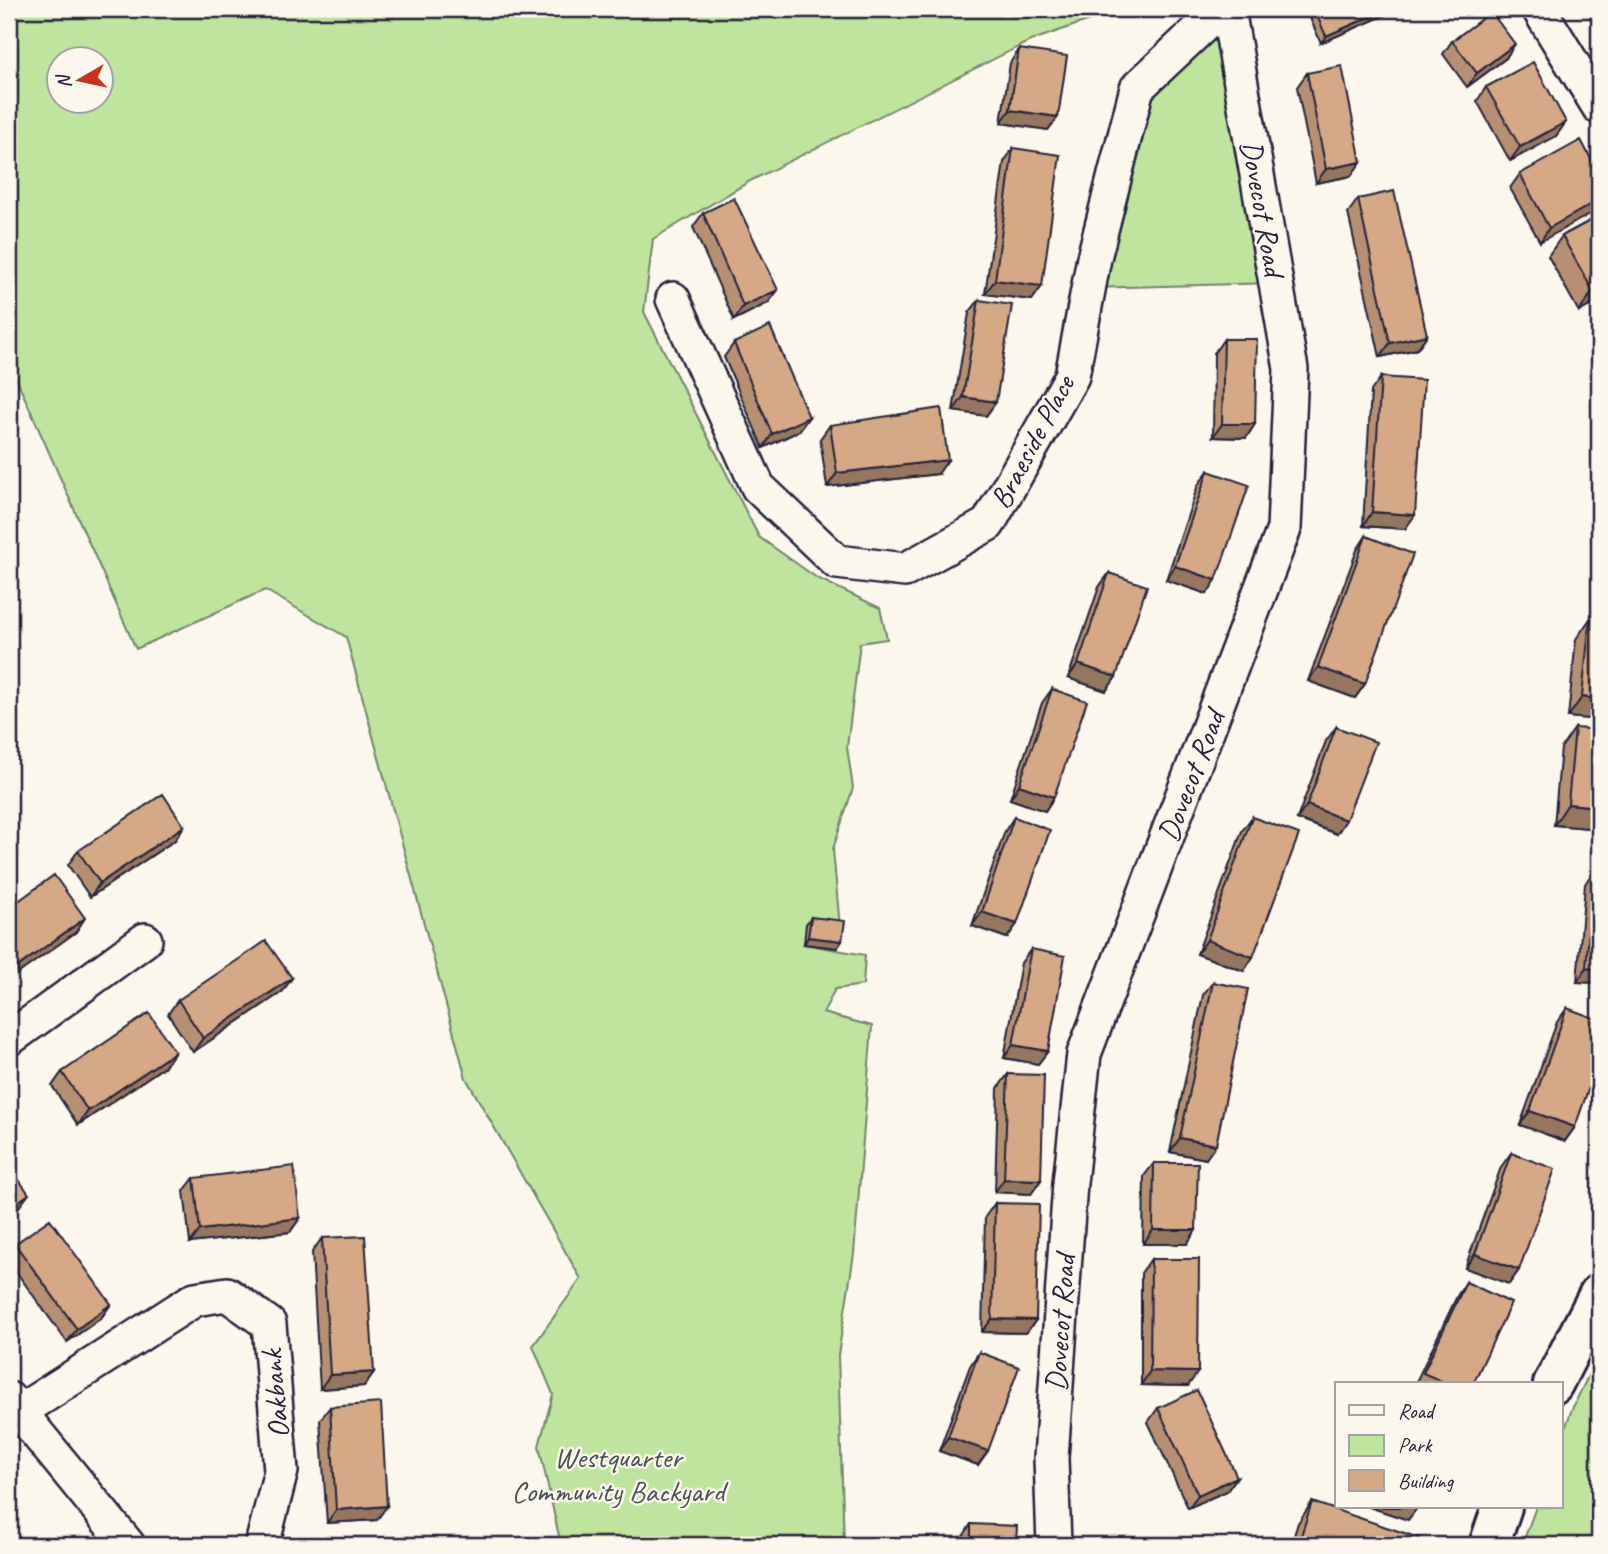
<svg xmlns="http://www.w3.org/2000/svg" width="1608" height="1554" font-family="Caveat,sans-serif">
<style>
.green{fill:#bfe49e;stroke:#70836c;stroke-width:2;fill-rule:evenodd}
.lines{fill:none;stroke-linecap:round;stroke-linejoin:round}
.minor-casing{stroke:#22223b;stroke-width:38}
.secondary-casing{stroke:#22223b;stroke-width:44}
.minor{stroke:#fbf7ec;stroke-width:33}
.secondary{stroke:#fbf7ec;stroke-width:38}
.wall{fill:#b79073;stroke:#22223b;stroke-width:2}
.shaded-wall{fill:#95765e;stroke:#22223b;stroke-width:2}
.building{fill:#d5a886;stroke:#22223b;stroke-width:2}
.labels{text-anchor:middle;stroke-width:5;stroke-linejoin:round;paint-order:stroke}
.street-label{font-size:30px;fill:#22223b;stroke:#fbf7ec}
.park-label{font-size:30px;fill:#495254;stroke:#fbf7ec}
</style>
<rect width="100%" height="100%" fill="#fbf7ec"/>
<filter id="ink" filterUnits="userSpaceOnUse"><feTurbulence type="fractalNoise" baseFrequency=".0143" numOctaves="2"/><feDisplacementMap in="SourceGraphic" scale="14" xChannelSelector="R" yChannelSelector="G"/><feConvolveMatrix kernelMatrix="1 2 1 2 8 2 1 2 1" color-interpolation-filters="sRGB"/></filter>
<g filter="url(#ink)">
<path class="green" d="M9,9h1112l-91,32 -278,139 -99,59 -9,73 115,225 58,41 63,30 7,31 -27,4 -13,104 6,41 -20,61 7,79 -36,16 61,11 -2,30 -28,4 -12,24 49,13 -18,228 -16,101 6,190h-283l-22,-99 14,-52 -20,-48 48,-67 -115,-201 -120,-441 -81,-47 -129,59 -127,-287zM60,60h42v42h-42z
M1221,9l55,274 -188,5 49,-200z
M1599,1354v191h-77l14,-38h25v-67l11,-31z"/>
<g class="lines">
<g class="minor-casing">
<path id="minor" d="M1539,9l60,98
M673,299l85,188 79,75 68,8 83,-46 84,-148 22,-118 43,-170 84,-79
M9,1039l136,-99
M9,1399l119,146
M19,1412l176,-113 32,-5 42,30 12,147 -19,74
M1054,1545l-3,-87 19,-275 14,-129 200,-525 7,-160 -63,-360"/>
</g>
<g class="secondary-casing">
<path id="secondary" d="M1553,1384l46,-90
M1489,1545l13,-38"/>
</g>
<use href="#minor" class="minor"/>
<use href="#secondary" class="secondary"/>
</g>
<path class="wall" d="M1306,9h93l-78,34z
M1593,9h6v10z
M1452,41l54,17 -39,29 -24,-33z
M1019,49l39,68 -10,13 -47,-7 9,-60z
M1307,73l44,103 -35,7 -19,-96z
M1486,87l80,35 -10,14 -46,25 -33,-60z
M1013,148l29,138 -10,14 -47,-6 19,-132z
M1520,174h79l-59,68 -30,-54z
M1358,199l69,136 -10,14 -37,8 -32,-144z
M703,213l75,77 -10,13 -34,17 -41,-93z
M1599,216v88l-1,-3 -19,11 -31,-56 14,-20z
M979,300l17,102 -10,14 -33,-5 16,-98z
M1224,339l31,85 -9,14 -33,-1 1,-84z
M734,343l65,88 -36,17 -39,-91z
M1381,377l24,152 -42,-3 8,-135z
M830,425l108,49 -111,13 -7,-48z
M1208,471l-1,123 -41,-14 32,-95z
M1366,536l-1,148 -10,14 -47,-17 49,-131z
M1599,559v53l-4,-1z
M1109,573l7,104 -10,14 -38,-13 31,-91z
M1590,619h9v101l-31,-3 8,-78z
M1052,689l2,108 -9,14 -35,-12 32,-96z
M1336,727l1,107 -40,-15 29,-78z
M1575,728l24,101 -45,-4 7,-77z
M1014,817l3,107 -10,14 -35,-12 33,-95z
M1252,817l-8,154 -47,-17 45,-123z
M184,826l-9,14 -85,57 -22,-32 10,-14z
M1594,870h5v113l-22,-1 8,-98z
M811,917l31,24 -5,7 -33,-4 2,-20z
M1031,949l17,102 -10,13 -34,-6 17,-95z
M292,978l-10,14 -89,60 -25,-38 10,-14z
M1213,982l-7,177 -36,-7 33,-157z
M1567,1008l8,119 -10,14 -45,-16 37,-103z
M175,1052l-10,14 -87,59 -26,-39 10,-14z
M1008,1074l33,106 -10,14 -36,-2 3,-104z
M1511,1153l8,117 -10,14 -44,-16 36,-101z
M1154,1163l42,67 -9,14h-44l1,-68z
M194,1178l106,40 -10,14 -100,11 -6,-52z
M995,1203l41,117 -10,13 -44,-1 3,-115z
M322,1238l52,134 -10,14 -44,3 -8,-137z
M15,1244l96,60 -10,14 -34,24 -58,-80v-9z
M1151,1259l37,127 -47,-1v-112z
M1466,1282l7,102h-58l42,-88z
M979,1352l-1,113 -39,-14 31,-85z
M330,1407l47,113 -50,3 -7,-103z
M1158,1408l79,69 -10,14 -39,17 -40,-86z
M1312,1502l105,43h-126l7,-22z
M971,1524l45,21h-55l1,-7z"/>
<path class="shaded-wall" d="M1388,9h11l-78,34 5,-7z
M1515,44l-9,14 -39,29 10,-14z
M1010,110l48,7 -10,13 -47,-7z
M1566,122l-10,14 -46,25 10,-14z
M1361,162l-10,14 -35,7 10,-14z
M1599,200v9l-59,33 9,-14z
M995,280l47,6 -10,14 -47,-6z
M1599,288v12l-1,1 -19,11 14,-21z
M778,290l-10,13 -34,17 9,-14z
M1427,335l-10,14 -37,8 10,-14z
M963,397l33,5 -10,14 -33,-5z
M809,417l-10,14 -36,17 9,-14z
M1222,424h33l-9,14 -33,-1z
M948,460l-10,14 -111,13 10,-14z
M1372,512l43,3 -10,14 -42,-3z
M1175,566l41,14 -9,14 -41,-14z
M1599,605v7l-4,-1z
M1078,664l38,13 -10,14 -38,-13z
M1318,667l47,17 -10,14 -47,-17z
M1582,697l17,2v21l-31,-3z
M1019,785l35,12 -9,14 -35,-12z
M1568,804l31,3v22l-45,-4z
M1307,805l39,15 -9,14 -40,-15z
M184,826l-9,14 -85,57 10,-14z
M982,912l35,12 -10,14 -35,-12z
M85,918l-9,14 -67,48v-7z
M808,937l34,4 -5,7 -33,-4z
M1207,940l46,17 -9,14 -47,-17z
M1586,968l13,1v14l-22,-1z
M292,978l-10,14 -89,60 10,-14z
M1013,1045l35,6 -10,13 -34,-6z
M175,1052l-10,14 -87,59 10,-14z
M1530,1111l45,16 -10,14 -45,-16z
M1180,1138l36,7 -10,14 -36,-7z
M1004,1179l37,1 -10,14 -36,-2z
M29,1194l-10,13 -10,8v-7z
M300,1218l-10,14 -100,11 10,-13z
M1153,1230h43l-9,14h-44z
M1475,1254l44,16 -10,14 -44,-16z
M111,1304l-10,14 -34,24 10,-13z
M992,1319l44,1 -10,13 -44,-1z
M1150,1371l48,1 -10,14 -47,-1z
M374,1372l-10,14 -44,3 10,-14z
M948,1437l40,14 -10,14 -39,-14z
M1237,1477l-10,14 -39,17 10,-13z
M387,1506l-10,14 -50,3 9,-13z
M1369,1507h49l-10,13z"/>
<path class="building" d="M1314,9h74l-62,27z
M1491,12l24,32 -38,29 -25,-32z
M1019,49l48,7 -9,61 -48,-7z
M1533,62l33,60 -46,25 -34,-60z
M1342,66l19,96 -35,7 -19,-96z
M1581,140l18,34v26l-50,28 -29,-54z
M1013,148l47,7 -18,131 -47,-6z
M1394,191l33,144 -37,8 -32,-144z
M734,198l44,92 -35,16 -40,-93z
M1599,216v72l-6,3 -31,-55z
M979,300l33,5 -16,97 -33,-5z
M770,326l39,91 -37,17 -38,-91z
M1224,339h33l-2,85h-33z
M1381,377l43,3 -9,135 -43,-3z
M941,408l7,52 -111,13 -7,-48z
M1208,471l41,14 -33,95 -41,-14z
M1366,536l47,18 -48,130 -47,-17z
M1109,573l38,13 -31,91 -38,-13z
M1590,619h9v80l-17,-2z
M1052,689l35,12 -33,96 -35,-12z
M1336,727l40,15 -30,78 -39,-15z
M1575,728l24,2v77l-31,-3z
M163,794l21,32 -84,57 -22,-32z
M1014,817l36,13 -33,94 -35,-12z
M1252,817l47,17 -46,123 -46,-17z
M1594,870h5v99l-13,-1z
M54,875l31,43 -76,55v-65z
M811,917l34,4 -3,20 -34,-4z
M266,941l26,37 -89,60 -25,-38z
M1031,949l34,7 -17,95 -35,-6z
M1213,982l35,7 -32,156 -36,-7z
M1567,1008l32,12v39l-24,68 -45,-16z
M149,1013l26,39 -87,59 -26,-39z
M1008,1074l36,1 -3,105 -37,-1z
M1511,1153l44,16 -36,101 -44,-16z
M1154,1163h44l-2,67h-43z
M9,1166l20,28 -20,14z
M294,1166l6,52 -100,12 -6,-52z
M995,1203l44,1 -3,116 -44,-1z
M50,1219l61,85 -34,25 -62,-85z
M365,1236l9,136 -44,3 -8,-137z
M1151,1259h48l-1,113 -48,-1z
M1466,1282l45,21 -38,81h-25l-25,-11z
M979,1352l40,15 -31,84 -40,-14z
M1197,1390l40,87 -39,18 -40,-87z
M381,1403l6,103 -51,4 -6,-103z
M1312,1502l107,36 -2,7h-119z
M971,1524l46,2 -1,19h-45z"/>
</g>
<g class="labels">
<g class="street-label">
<text transform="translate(1263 208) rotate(80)" y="10">Dovecot Road</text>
<text transform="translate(1032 442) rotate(-62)" y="10">Braeside Place</text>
<text transform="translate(1191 776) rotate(-69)" y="10">Dovecot Road</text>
<text transform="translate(1060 1323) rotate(-86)" y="10">Dovecot Road</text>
<text transform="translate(275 1394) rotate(-95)" y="10">Oakbank</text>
</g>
<g class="park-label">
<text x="618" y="1467">Westquarter<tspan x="618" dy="34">Community Backyard</tspan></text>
</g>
</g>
<rect width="1608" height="1554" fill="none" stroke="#fbf7ec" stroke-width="35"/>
<rect x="18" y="18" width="1573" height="1519" fill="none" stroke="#22223b" stroke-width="2.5" filter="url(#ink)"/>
<rect x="1335" y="1382" width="228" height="126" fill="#fbf7ec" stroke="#a4a2a5" stroke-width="2"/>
<rect x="1349" y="1405" width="35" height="10" fill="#fbf7ec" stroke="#a4a2a5" stroke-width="2"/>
<text x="1398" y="1418" font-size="21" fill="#22223b">Road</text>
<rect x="1349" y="1435" width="35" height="21" fill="#bfe49e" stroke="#a4a2a5" stroke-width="2"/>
<text x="1398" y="1452" font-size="21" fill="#22223b">Park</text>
<rect x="1349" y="1470" width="35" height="21" fill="#d5a886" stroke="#a4a2a5" stroke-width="2"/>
<text x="1398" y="1488" font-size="21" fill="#22223b">Building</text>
<g transform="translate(80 80) rotate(261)"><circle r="33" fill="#fbf7ec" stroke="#a4a2a5" stroke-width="2"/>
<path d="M0-5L12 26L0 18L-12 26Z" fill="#c8321e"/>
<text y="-10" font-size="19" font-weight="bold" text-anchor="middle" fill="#22223b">N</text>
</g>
</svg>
